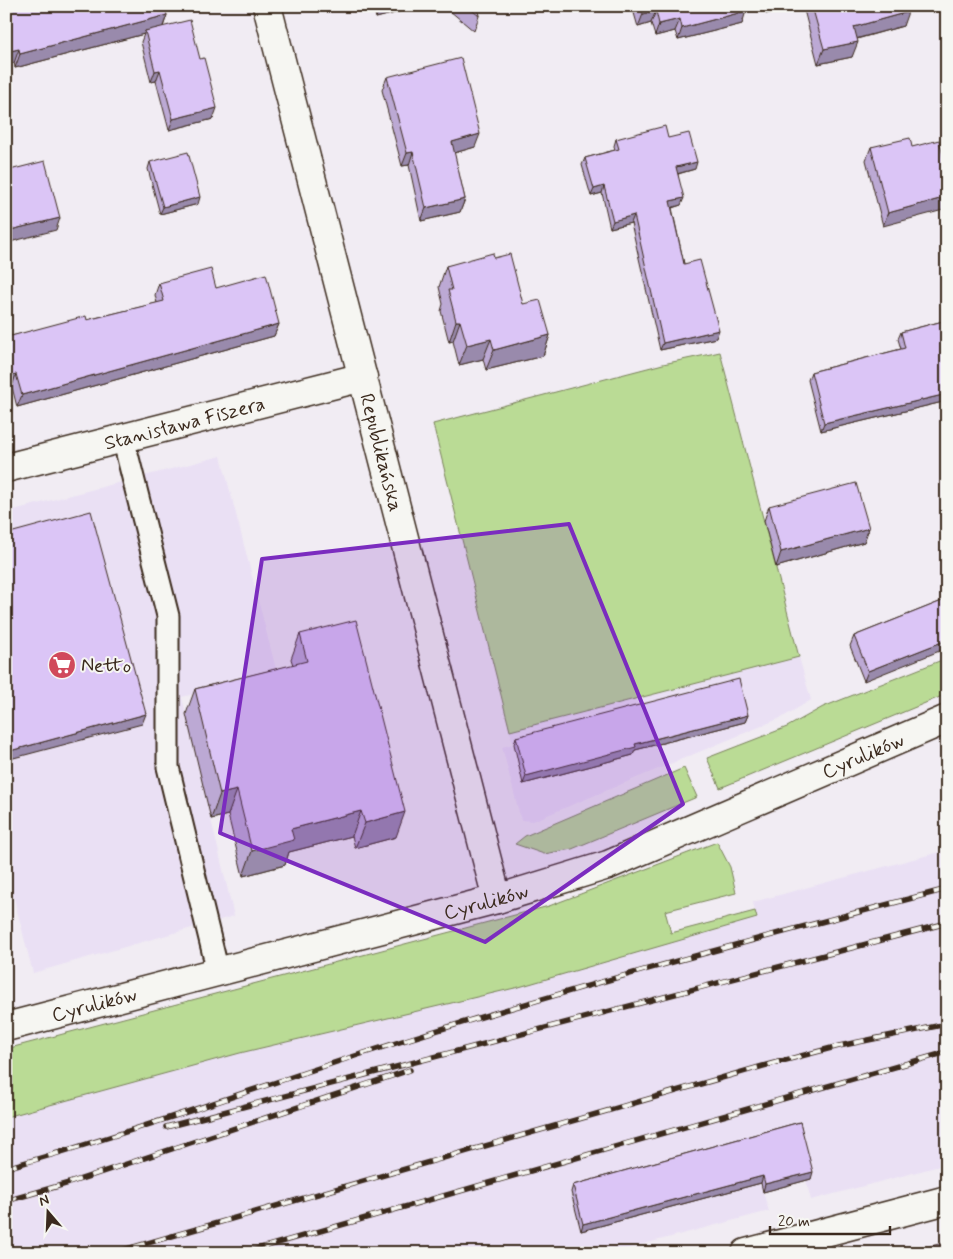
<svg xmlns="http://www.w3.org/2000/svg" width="953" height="1259" font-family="Mynerve,sans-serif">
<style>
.built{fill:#eae0f4}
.green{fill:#badb95;stroke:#7a825a}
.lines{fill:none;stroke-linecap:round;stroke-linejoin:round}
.lane-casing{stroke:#3b2a1e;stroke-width:25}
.street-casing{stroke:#3b2a1e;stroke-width:31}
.secondary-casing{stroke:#3b2a1e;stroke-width:31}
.lane{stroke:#f6f6f2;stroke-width:21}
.street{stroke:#f6f6f2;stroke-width:28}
.secondary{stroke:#f6f6f2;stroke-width:28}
.rail-casing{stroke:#3b2a1e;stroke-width:5.5}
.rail{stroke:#f6f6f2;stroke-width:4;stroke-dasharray:11;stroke-linecap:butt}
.wall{fill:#bca9d4;stroke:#3b2a1e}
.shaded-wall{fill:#998aac;stroke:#3b2a1e}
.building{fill:#dbc5f6;stroke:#3b2a1e}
.marked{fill:#7b2cbf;fill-opacity:0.2;stroke:#7b2cbf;stroke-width:4;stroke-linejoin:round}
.labels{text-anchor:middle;stroke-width:4;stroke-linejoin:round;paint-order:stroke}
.street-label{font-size:20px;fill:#3b2a1e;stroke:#f6f6f2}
.poi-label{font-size:20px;fill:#3b2a1e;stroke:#f6f6f2;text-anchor:start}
</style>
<rect width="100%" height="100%" fill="#f1ecf3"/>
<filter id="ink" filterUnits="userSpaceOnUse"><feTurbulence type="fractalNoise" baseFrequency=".02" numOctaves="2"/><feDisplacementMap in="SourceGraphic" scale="10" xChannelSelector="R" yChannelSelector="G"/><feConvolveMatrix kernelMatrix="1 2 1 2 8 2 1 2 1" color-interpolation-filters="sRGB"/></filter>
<g filter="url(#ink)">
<path class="built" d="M221,456l56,217 -95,24 52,219 -201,57 -27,-106v-355z
M799,657l12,43 -28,17 -250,104 -12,-1 -19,-73 11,-3 -3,-13z
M947,850v314l-136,36 -5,-20 -43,12 6,19 -159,42h-604v-160l665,-160 84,-22 -2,-9z"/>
<path class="green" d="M720,352l79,305 -289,74 -77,-307 230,-60z
M947,658v36l-227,94 -13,-30 80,-31 36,-20z
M684,768l13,29 -125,52 -28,5 -29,-10 10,-8z
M717,842l13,25 6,26 -71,18 6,22 84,-22 2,7 -238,69 -279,66 -234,64v-68l543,-143z"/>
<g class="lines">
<g class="lane-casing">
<path id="lane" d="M123,438l45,178v151l50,205"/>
</g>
<g class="street-casing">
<g id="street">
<path id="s1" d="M267,6l230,893"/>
<path id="s2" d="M6,468l357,-91"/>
<path d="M746,1253l201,-53"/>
</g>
</g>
<g class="secondary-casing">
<g id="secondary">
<path id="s3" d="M6,1027l491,-128 111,-34 339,-146"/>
</g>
</g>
<use href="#lane" class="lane"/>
<use href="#street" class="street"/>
<use href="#secondary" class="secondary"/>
<g class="rail-casing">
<path id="rail" d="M166,1127l781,-204
M6,1168c119,-33 235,-75 352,-113 195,-62 392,-115 589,-166
M6,1201l63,-18 341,-113
M113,1253l650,-187 76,-20 108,-22
M243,1253l704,-201"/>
</g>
<use href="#rail" class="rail"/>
</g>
<path class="wall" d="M6,6l161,9 -4,12 50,92 -44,11 -13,-49 -5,1 -10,-40 3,-8 -129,34z
M373,6h49l-46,12z
M444,6h33l2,10 -5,15z
M632,6h113l-3,18 -64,16 -3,-9 -20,5 -4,-13 -13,4z
M764,6h29l-27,8z
M803,6h104l-4,20 -46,13 -5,18 -34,7z
M387,77l88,70 -21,6 11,46 -5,13 -39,9 -12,-56 -7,1 -20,-76z
M668,138l27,31 -17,5 3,31 -9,3 12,56 32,74 -56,12 -29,-127 -21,5 -8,-35 -11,3 -9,-31 3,-7 30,-8 -1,-4 2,-7z
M871,147h41l-29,79 -17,-66z
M150,162l48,42 -38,10 -12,-45z
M494,258l29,46 27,31 -7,21 -57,14 -3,-11 -24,6 -6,-24 -4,1 -8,-31 2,-7 -4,-17 7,-21z
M159,283l57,5 63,36 -5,12 -257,71 -5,-20 -1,-51 76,-16 70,-17 -2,-8z
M947,320v81l-126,30 -13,-51 3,-8 90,-23 -3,-10 3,-7z
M769,506l100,22 -5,14 -88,25 -12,-46z
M947,599l-83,82 -14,-35 4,-10z
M300,634l96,203 -41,11 -3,-12 -63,16 -4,13 -42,11 -15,-61 -17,4 -25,-105 9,-25 98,-24 -2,-6z
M748,715l-3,7 -110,28 -2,5 -110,29 -9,-40 2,-7z
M800,1122l11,57 -48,13 -2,-9 -180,48 -10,-39 2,-7z"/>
<path class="shaded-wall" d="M380,6h42l-46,12z
M768,6h25l-27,8z
M656,11l-5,12 -13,4 5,-13z
M746,11l-4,13 -64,16 4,-12z
M908,12l-5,14 -55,15 6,-14z
M167,15l-5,14 -17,2 -1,3 -129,34 5,-14z
M680,19l-5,12 -20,5 4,-12z
M858,42l-6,15 -34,7 6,-15z
M19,49l-5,14 -8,2v-13z
M160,70l-4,11 -5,1 4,-11z
M217,108l-4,11 -44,11 4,-11z
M480,134l-5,13 -28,8 5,-13z
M413,152l-4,13 -7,1 5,-13z
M697,162l-2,7 -22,6 3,-8z
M604,186l-2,7 -11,3 3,-7z
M200,197l-2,7 -38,10 3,-7z
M947,197v12l-64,17 5,-13z
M684,198l-3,7 -14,4 3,-8z
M465,199l-5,13 -39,9 5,-13z
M634,215l-3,8 -21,5 3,-7z
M60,218l-4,12 -50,13v-12z
M456,321h4l-7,20 -4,1z
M279,324l-5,12 -257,71 5,-12z
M719,330l-3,8 -56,12 3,-7z
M550,335l-7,21 -57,14 8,-20z
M491,339l-8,20 -24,6 8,-20z
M16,374l-4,13 -6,1v-11z
M947,394v7l-126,30 3,-8z
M869,528l-5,14 -88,25 5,-15z
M947,640v8l-83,33 4,-10z
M146,714l-4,10 -136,36v-8z
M748,715l-3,7 -110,28 -2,5 -110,29 3,-8 109,-32z
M237,790l-9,25 -17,4 9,-25z
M361,811l-9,25 -63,16 -4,13 -42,11 9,-25 39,-22z
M405,812l-9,25 -41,11 10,-25z
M813,1172l-2,7 -48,13 2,-8z
M763,1176l-2,7 -180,48 2,-7z"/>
<path class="building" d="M6,6h159l2,9 -147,39 -1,-5 -13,3z
M467,6h10l2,10z
M641,6h104l1,5 -64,17 -2,-9 -21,5 -3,-13 -13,3z
M812,6h95l1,6 -54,15 4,15 -34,7z
M190,20l10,39 4,-1 13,50 -44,11 -13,-49 -5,1 -10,-40z
M461,58l19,76 -28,8 13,57 -39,9 -13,-56 -6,1 -20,-76z
M665,126l3,12 21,-5 8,29 -21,5 8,31 -14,3 14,63 16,-4 19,70 -56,13 -29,-128 -21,6 -9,-35 -10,3 -9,-31 34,-9 -3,-10z
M910,138l2,9 27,-7 8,31v26l-59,16 -17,-66z
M188,152l12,45 -37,10 -13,-45z
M45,161l15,57 -54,13v-60z
M493,253l1,5 16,-4 13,50 17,-4 10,35 -56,15 -3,-11 -24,6 -7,-24h-4l-8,-31h4l-6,-24z
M211,269l5,19 50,-14 13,50 -257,71 -6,-21 -10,3v-59l5,18 75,-20 1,4 77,-19 -5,-18z
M947,320v74l-123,29 -13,-51 94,-24 -4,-16z
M856,483l13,45 -88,24 -12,-46z
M91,511l55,203 -140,38v-218z
M947,599v41l-79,31 -14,-35z
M356,620l49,192 -40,11 -4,-12 -70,18 3,11 -42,11 -15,-61 -17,4 -25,-105 112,-28 -7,-27z
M739,679l9,36 -113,29 1,3 -110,29 -10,-39z
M800,1122l13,50 -48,12 -2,-8 -180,48 -10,-39z
M947,1242v11h-44z"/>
</g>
<path class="marked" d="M569,524l114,280 -198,138 -265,-109 42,-274z"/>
<defs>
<g id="supermarket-disc" transform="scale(1.4375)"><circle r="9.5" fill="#d1495b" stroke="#f6f6f2"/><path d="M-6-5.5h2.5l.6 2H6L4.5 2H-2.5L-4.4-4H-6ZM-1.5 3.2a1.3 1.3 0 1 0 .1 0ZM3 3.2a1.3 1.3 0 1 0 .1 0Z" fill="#fff"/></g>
</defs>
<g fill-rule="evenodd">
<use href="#supermarket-disc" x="62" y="665"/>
</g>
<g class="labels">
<g class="street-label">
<text dy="7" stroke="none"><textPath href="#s2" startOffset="184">Stanisława Fiszera</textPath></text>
<text dy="7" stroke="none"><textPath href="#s1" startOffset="461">Republikańska</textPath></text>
<text dy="7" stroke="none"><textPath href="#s3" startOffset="901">Cyrulików</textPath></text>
<text dy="7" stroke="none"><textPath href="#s3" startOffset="496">Cyrulików</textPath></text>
<text dy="7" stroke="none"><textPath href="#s3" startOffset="91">Cyrulików</textPath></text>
</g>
<g class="poi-label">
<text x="81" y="672">Netto</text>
</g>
</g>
<rect width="953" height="1259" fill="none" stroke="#f6f6f2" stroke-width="25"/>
<rect x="12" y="12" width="928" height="1234" fill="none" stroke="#3b2a1e" stroke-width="2" filter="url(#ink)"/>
<g transform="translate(48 1212) rotate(341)" stroke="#f6f6f2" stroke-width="4" paint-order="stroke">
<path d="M0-4L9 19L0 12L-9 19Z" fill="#3b2a1e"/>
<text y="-8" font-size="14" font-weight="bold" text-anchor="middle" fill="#3b2a1e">N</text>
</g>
<path d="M770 1226v8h120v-8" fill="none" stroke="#3b2a1e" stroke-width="2.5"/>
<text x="778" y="1226" font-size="15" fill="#3b2a1e" stroke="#f6f6f2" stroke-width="4" paint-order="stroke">20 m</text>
</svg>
